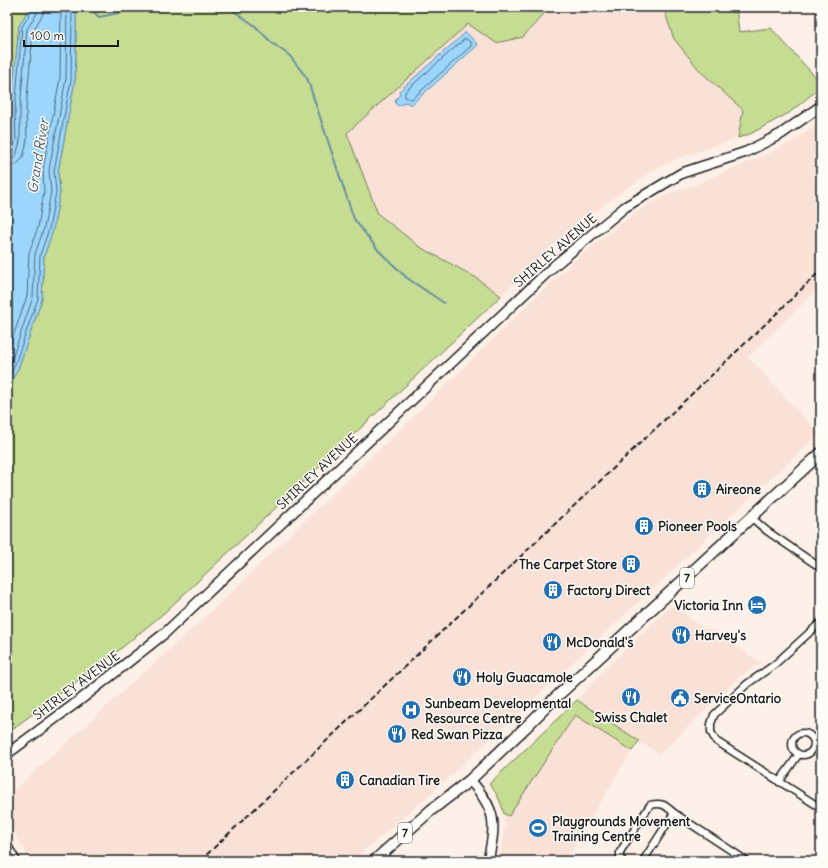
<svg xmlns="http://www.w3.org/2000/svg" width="828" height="868" font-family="Delius,sans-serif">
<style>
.built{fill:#fae1d7}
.green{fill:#c5dc92;stroke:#707c57}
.water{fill:#9cd6fd;stroke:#698ca3}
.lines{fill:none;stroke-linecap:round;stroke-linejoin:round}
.shore{stroke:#4f6676;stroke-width:1}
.stream{stroke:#698ca3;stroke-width:2}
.minor-casing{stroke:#1c1c1c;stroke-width:9}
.secondary-casing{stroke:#1c1c1c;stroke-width:12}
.primary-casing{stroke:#1c1c1c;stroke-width:13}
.minor{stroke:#fdfcf7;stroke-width:6}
.secondary{stroke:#fdfcf7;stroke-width:9}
.primary{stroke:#fdfcf7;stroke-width:10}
.rail{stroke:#1c1c1c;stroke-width:2;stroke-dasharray:6 3;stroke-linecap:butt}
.labels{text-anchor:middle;stroke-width:3;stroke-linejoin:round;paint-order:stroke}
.shield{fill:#fdfcf7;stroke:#605f5e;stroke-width:1}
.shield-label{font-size:12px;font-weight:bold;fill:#1c1c1c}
.street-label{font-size:13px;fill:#1c1c1c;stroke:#fdfcf7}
.poi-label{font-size:13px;font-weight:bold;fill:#1c1c1c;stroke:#fdfcf7;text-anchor:start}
.water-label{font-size:14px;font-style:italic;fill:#495d6b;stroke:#fdfcf7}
</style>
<rect width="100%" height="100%" fill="#fcf0e8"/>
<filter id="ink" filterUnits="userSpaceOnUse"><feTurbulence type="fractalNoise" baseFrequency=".025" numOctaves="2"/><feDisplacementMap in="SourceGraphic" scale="8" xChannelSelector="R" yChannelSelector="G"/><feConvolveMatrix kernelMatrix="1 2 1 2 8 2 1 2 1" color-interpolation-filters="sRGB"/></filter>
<g filter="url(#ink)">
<path class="built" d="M550,7h113l11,32 26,32 43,39 -5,28 -59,20 -29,14 -49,35 -43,33 -57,56 -26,-19 -55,-30 -42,-33 -31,-81 121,-109 55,13z
M821,122v164l-73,71 71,77 -118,109 -50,48 -213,196 -86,74h-322l-6,-13 -13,-19 -3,-17 6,-22 178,-161 53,-50 58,-57 98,-93 109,-107 65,-62 48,-38 23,-16 22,-12 26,-9 73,-31 28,-14z
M673,604l26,22 15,5 47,32 -20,13 -81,78 -22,-13 -73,120h-65l5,-35 -1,-12 -4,-13 -7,-13 -4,-4 76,-71 12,-13 24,-27z"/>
<path class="green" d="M7,7h23l-11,19 -8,83 1,30 -5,21z
M76,7h474l-27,30 -27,6 -28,-19 -121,109 31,81 42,33 55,30 26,19 -337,317 -46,38 -111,82v-345l11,-19 24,-70 2,-43 9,-26 7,-38 -2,-20 17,-92 1,-32z
M663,7h73l3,25 32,-4 50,55v4l-32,26 -39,21 -12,4 5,-28 -43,-39 -26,-32z
M577,700l62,41 -7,10 -57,-36 -66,101 -5,-2c-3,-12 -7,-21 -15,-30z"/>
<path class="water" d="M30,7h46v41l-1,32 -17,92 2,20 -7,38 -9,26 -2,43 -24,70 -11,19v-228l5,-22 -1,-29 8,-83z
M466,32l12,13 -67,60 -5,-3 -8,4 -3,-3 1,-5 4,-3 -1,-4z"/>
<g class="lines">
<path class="shore" d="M465,39h2l4,4v3l-59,53h-2l-5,-2v-5z
M7,156l3,-1 2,-2 4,-14 -1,-30 7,-82 10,-17 1,-3
M7,161l5,-1 4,-4 4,-15v-32l7,-80 10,-16 1,-6
M7,167l5,-1 5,-2 5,-5 2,-5 3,-14 -1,-31 7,-78 10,-17 1,-7
M7,354l20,-58 2,-43 9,-26 6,-36 -1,-22 17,-91 1,-71
M7,370l3,-5 23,-68 2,-43 9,-26 7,-36 -2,-22 17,-91 1,-72
M7,380l7,-13 24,-69 2,-43 9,-26 7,-37 -2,-21 17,-91 1,-73"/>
<path class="stream" d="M89,7l10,10 48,-10
M228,7l26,18 18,18 17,12 18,23 47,141 24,31 29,28 37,25"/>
<g class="minor-casing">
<path id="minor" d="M752,518l15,13 54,37
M821,622l-47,43 -27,19 -33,31 -3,9v8l5,9 105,67
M792 744a11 11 0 1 1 22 0a11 11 0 1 1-22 0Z
M779,782l20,-28
M7,844l10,17
M623,861l-3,-3v-6l30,-47c12,-3 15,0 24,8l73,48
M643,861l31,-48"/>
</g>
<g class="secondary-casing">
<path id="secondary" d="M7,754l73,-54 85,-67 390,-368 70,-58 57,-34 64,-21 35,-18 40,-28
M470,780c27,31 26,42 18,81"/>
</g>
<g class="primary-casing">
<path id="primary" d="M374,861l56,-50 40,-31 58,-55 24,-24 269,-248"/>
</g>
<use href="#minor" class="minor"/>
<use href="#secondary" class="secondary"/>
<use href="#primary" class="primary"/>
<path class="rail" d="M200,861l576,-547 45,-44"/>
</g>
</g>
<defs>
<g id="building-disc" transform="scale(1)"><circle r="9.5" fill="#1f6fb2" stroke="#fdfcf7"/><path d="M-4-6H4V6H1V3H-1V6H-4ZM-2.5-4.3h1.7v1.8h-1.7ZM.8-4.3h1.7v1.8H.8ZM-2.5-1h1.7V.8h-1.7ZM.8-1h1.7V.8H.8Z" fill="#fff"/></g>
<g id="hotel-disc" transform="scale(1)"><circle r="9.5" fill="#1f6fb2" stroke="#fdfcf7"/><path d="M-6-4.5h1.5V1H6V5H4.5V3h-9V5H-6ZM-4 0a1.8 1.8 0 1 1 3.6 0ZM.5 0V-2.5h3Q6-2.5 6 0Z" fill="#fff"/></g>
<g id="restaurant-disc" transform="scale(1)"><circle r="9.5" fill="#1f6fb2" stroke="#fdfcf7"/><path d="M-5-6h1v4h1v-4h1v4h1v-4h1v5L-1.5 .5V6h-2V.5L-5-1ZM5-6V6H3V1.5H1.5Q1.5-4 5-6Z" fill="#fff"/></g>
<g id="civic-disc" transform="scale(1)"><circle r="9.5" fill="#1f6fb2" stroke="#fdfcf7"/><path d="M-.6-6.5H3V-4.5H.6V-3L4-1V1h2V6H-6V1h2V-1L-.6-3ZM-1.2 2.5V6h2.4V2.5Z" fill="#fff"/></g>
<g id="hospital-disc" transform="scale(1)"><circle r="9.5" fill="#1f6fb2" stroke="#fdfcf7"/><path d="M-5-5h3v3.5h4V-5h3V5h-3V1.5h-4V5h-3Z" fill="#fff"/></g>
<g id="stadium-disc" transform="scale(1)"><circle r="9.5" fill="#1f6fb2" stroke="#fdfcf7"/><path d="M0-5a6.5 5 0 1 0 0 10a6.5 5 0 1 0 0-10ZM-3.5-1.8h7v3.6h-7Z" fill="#fff"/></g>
</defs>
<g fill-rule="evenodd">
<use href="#building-disc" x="702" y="489"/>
<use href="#building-disc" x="644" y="526"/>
<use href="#building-disc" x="631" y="564"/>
<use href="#building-disc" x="553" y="590"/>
<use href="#hotel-disc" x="757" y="605"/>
<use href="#restaurant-disc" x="681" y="635"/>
<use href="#restaurant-disc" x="552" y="642"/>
<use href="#restaurant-disc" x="462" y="677"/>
<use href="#restaurant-disc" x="631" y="697"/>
<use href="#civic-disc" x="680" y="698"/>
<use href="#hospital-disc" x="411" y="710"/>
<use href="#restaurant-disc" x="397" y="734"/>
<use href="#building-disc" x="345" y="780"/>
<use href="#stadium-disc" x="538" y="828"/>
</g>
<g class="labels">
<g class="shield">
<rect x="680" y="568" width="14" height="20" rx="3"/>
<rect x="398" y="823" width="14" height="20" rx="3"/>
</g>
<g class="shield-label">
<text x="687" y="582">7</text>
<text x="405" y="837">7</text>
</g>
<g class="street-label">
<text transform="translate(555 250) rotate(-41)" y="5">SHIRLEY AVENUE</text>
<text transform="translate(317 471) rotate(-43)" y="5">SHIRLEY AVENUE</text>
<text transform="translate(76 685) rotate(-37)" y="5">SHIRLEY AVENUE</text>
</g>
<g class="poi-label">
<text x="716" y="494">Aireone</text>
<text x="658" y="531">Pioneer Pools</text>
<text x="617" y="569" text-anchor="end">The Carpet Store</text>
<text x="567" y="595">Factory Direct</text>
<text x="743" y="610" text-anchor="end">Victoria Inn</text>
<text x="695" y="640">Harvey's</text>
<text x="566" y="647">McDonald's</text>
<text x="476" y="682">Holy Guacamole</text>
<text x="694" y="703">ServiceOntario</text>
<text x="425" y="708">Sunbeam Developmental<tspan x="425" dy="15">Resource Centre</tspan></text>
<text x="631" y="722" text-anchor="middle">Swiss Chalet</text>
<text x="411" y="739">Red Swan Pizza</text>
<text x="359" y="785">Canadian Tire</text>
<text x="552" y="826">Playgrounds Movement<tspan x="552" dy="15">Training Centre</tspan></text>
</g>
<g class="water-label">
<text transform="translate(38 156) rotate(-81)" y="5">Grand River</text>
</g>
</g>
<rect width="828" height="868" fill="none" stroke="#fdfcf7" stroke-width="24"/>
<rect x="12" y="12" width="804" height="844" fill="none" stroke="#1c1c1c" stroke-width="1.5" filter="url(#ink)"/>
<path d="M24 40v6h94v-6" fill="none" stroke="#1c1c1c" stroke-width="2"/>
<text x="30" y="40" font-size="12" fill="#1c1c1c" stroke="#fdfcf7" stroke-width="3" paint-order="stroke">100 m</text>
</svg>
